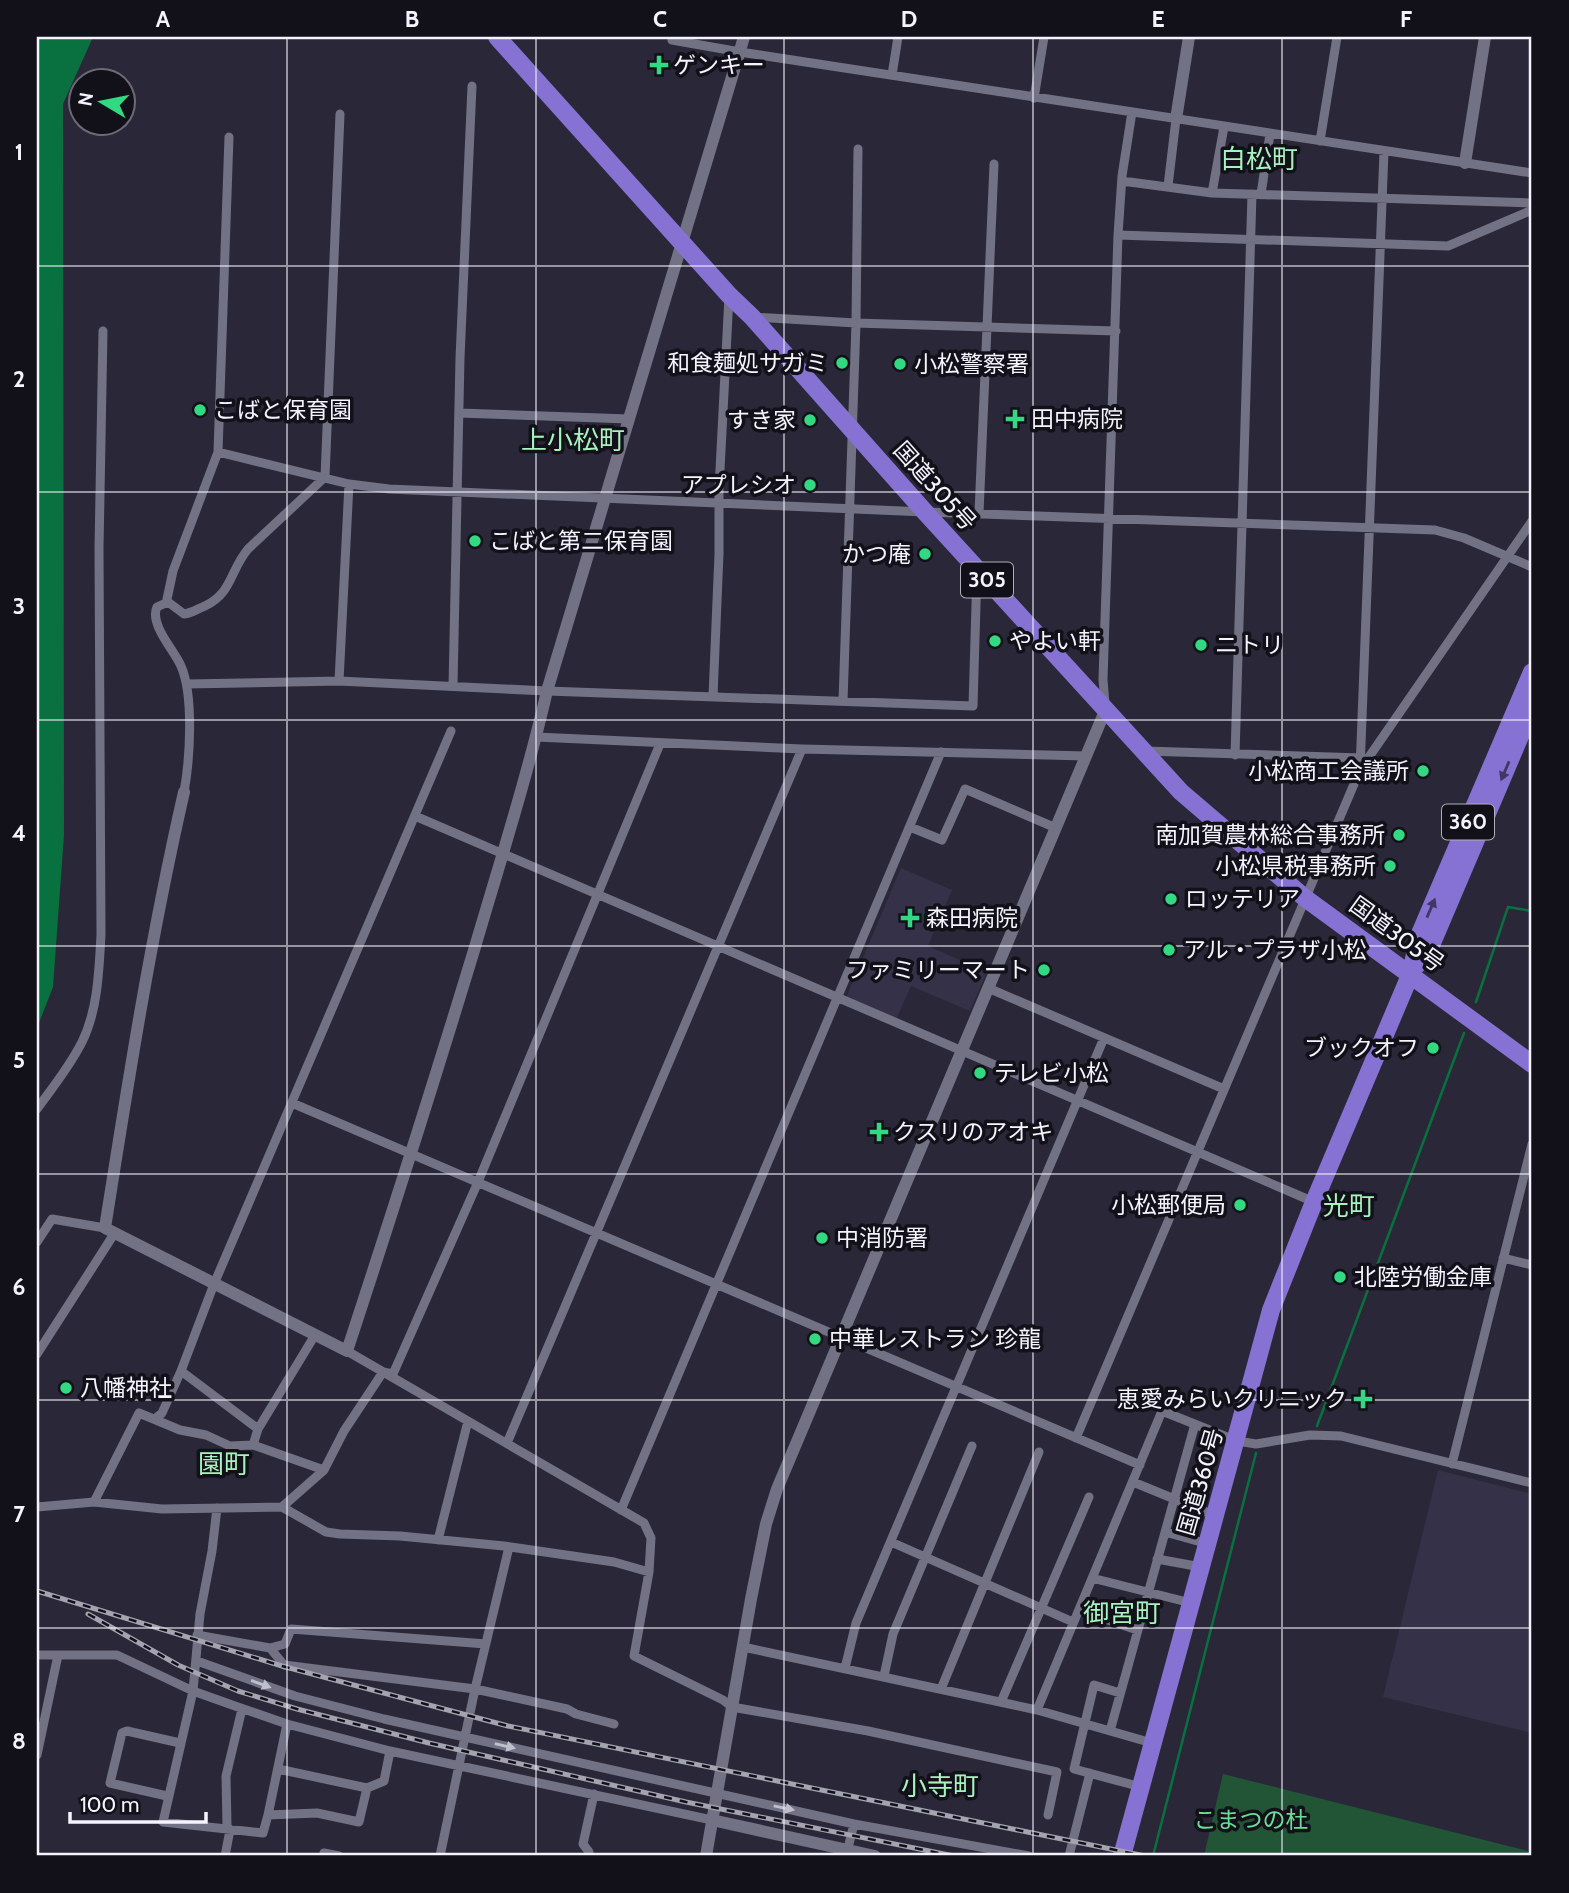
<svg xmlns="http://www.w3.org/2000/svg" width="1569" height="1893" font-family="Cabin,'Noto Sans JP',sans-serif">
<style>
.built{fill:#353148}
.green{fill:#215536}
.water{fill:#08713f}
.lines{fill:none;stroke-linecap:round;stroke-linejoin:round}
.stream{stroke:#08713f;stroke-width:2.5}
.street{stroke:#737184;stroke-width:9}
.secondary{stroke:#737184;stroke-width:12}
.highway{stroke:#8572d3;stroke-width:18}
.rail-casing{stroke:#a4a3b0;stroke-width:5}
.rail{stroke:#121119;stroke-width:2.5;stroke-dasharray:8;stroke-linecap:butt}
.oneway{fill:#403863}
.oneway2{fill:#c0bfcd}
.grid{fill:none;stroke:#f4f3fe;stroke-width:2;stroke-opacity:0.55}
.poi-dot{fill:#32d882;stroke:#121119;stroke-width:2.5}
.labels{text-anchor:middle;stroke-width:7;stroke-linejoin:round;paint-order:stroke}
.shield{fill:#121119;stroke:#b0afb9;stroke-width:2}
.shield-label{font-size:21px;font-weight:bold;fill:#f4f3fe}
.poi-label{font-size:23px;fill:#f4f3fe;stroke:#121119;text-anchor:start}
.street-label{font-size:23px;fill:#f4f3fe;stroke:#121119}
.park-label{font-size:23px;fill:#6ade98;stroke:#121119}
.quarter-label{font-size:26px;fill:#a8f2c0;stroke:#121119}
.neatline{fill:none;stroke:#f4f3fe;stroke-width:2.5}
.grid-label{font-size:23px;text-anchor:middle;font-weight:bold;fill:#f4f3fe}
</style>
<rect width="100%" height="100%" fill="#2a2738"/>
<path class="built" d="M901,868l51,22 -24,56 59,26 -17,39 -59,-25 -15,34 -50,-22z
M1438,1470l94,24v239l-149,-36z"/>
<path class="green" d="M1223,1774l309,78v4h-328z"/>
<path class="water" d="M37,37h56l-30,67 1,731 -11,152 -16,41z"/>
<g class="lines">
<path class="stream" d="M1476,1002l32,-95 24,4
M1317,1426l147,-393
M1153,1856l103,-403"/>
<path class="street" d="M672,37v3l68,12 792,121
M892,75l6,-38
M1034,98l10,-61
M1320,141l17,-104
M1122,181l90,12 320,10
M1168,186l8,-67
M1212,193l12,-66
M1261,194l9,-60
M1118,235l330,11 84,-36
M753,317l103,6 260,8
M459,413l170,6
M218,452l131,32 40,5 536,23 510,18 29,8 68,29
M979,513l15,-349
M168,602l16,12c8,-1 13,-5 21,-8 28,-14 24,-34 43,-57l77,-72 15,-363
M168,602l-1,-3 6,-28 45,-119 11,-315
M168,602l-11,5c-8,17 17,43 24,59 13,30 9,93 3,126
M339,681l10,-197
M187,684l152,-3 208,10 426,15 4,-135
M453,686l7,-328 12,-272
M713,696l6,-142v-65l10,-193
M843,701l13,-378 2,-174
M1105,704l-2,-25 15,-444 4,-59 10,-64
M536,737l266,12 285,7
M1145,751l216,7
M1235,755l17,-561
M1360,770l24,-619
M415,816l899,386
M910,827l32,13 23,-51 91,39
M988,988l236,101
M292,1103l848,362
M37,1109c16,-22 33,-43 45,-67 16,-32 17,-73 19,-107l-2,-387 4,-217
M37,1242l15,-23 53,9
M1503,1258l29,7
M347,1351l297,172 7,15 -2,34 -15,84 89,44 9,7 136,24 189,41 -9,43
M37,1354l77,-120
M155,1419l7,-6 19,-42
M258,1429l-77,-58 33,-87 237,-553
M1076,1438l284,-668 172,-249
M507,1443l295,-694
M253,1445l5,-16 57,-94
M1452,1464l80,-320
M1133,1482l83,34
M94,1502l45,-89 41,17 26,5 24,11 23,-1 71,25
M37,1507l57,-5 68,7 120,-2 44,25 14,2 60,2 104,10 110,16 35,10
M282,1507l42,-37 20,-39 39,-59 10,2 85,-192 182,-438
M1193,1507l20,-76
M621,1510l320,-758
M1165,1532l43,12
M438,1540l30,-119
M891,1542l182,80
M1157,1559l44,8
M1092,1578l99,25
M1079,1610l58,20
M197,1635l73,13 14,17 191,24 92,20 9,5 38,10
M743,1647l294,63 115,33
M270,1648l15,-4 6,-15 195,15
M37,1655h80l76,36 42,15 52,18 103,27 -6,30 -17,7 -8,34 -42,-9 -49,2 -5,18 -100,-11 30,-131 7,-77 12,-63 5,-43
M197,1661l98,35 89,23 470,105 175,32
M845,1668l11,-45 248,-585
M884,1676l9,-42 79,-188
M941,1689l98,-237
M1120,1693l-26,-8 -20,84 67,18
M1001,1702l88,-205
M1037,1710l125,-299 75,30 19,3 54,-9 31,1 191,47
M1110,1731l85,-307
M390,1751l322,69
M37,1755l21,-100
M278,1769l89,19
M167,1796l-57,-13 12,-50 5,-2 53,12
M268,1815l19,-91
M225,1856l5,-26 -3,-4 -1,-50 16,-67
M323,1856l1,-3 15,3
M440,1856l35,-167 34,-142
M588,1856l1,-4 -6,-8 11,-50
M846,1856l8,-32
M1069,1856l21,-83"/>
<path class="secondary" d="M1176,119l13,-82
M1465,163l20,-126
M184,792c-33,144 -56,290 -79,436l242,123c44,-134 87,-269 128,-404 25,-85 52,-170 72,-256l197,-654
M712,1820l163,36
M706,1856l45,-257 15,-75 11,-35 328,-778"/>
<path class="highway" d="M497,37l232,258 23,22 173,195 256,280 124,106 227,166
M1417,965l15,-22 100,-235
M1122,1856l149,-546 43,-108 97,-229 8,-37 113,-264"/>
<g class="rail-casing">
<path id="rail" d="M37,1591l245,75 226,60 637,130
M88,1614l90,51 60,26 59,18 132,34 257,59 268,54"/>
</g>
<use href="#rail" class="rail"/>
</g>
<defs><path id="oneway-solid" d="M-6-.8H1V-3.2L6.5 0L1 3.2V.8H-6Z" transform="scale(1.75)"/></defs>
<g class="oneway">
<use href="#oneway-solid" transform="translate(1505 771) rotate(113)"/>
<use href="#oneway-solid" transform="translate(1431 908) rotate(-67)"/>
</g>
<g class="oneway2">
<use href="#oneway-solid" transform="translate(261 1684) rotate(20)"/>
<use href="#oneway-solid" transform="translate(505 1746) rotate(13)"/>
<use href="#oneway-solid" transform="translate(784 1808) rotate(12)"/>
</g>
<path class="grid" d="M287,37v1819M536,37v1819M784,37v1819M1033,37v1819M1282,37v1819M37,266h1495M37,492h1495M37,720h1495M37,946h1495M37,1174h1495M37,1400h1495M37,1628h1495"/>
<g class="poi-dot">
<path d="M655.5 54.5h7v7h7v7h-7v7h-7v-7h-7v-7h7z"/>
<circle cx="842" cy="363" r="7"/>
<circle cx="900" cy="364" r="7"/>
<circle cx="200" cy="410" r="7"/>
<path d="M1011.5 408.5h7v7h7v7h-7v7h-7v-7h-7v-7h7z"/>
<circle cx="810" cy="420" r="7"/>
<circle cx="810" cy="485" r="7"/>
<circle cx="475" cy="541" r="7"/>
<circle cx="925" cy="554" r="7"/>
<circle cx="995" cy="641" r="7"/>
<circle cx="1201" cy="645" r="7"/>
<circle cx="1423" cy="771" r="7"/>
<circle cx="1399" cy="835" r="7"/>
<circle cx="1390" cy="866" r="7"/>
<circle cx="1171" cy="899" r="7"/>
<path d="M906.5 907.5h7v7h7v7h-7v7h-7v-7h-7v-7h7z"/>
<circle cx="1169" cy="950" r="7"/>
<circle cx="1044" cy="970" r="7"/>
<circle cx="1433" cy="1048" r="7"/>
<circle cx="980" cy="1073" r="7"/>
<path d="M875.5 1121.5h7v7h7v7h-7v7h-7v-7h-7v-7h7z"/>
<circle cx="1240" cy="1205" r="7"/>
<circle cx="822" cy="1238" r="7"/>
<circle cx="1340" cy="1277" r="7"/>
<circle cx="815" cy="1339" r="7"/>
<circle cx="66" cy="1388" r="7"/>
<path d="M1359.5 1388.5h7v7h7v7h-7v7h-7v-7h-7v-7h7z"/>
</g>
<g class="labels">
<g class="shield">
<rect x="961" y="562.5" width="52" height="35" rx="5"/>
<rect x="1442" y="804.5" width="52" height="35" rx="5"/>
</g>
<g class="shield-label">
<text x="987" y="587">305</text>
<text x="1468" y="829">360</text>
</g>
<g class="poi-label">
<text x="673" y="73">ゲンキー</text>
<text x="828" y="371" text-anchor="end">和食麺処サガミ</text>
<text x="914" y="372">小松警察署</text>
<text x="214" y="418">こばと保育園</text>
<text x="1031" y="427">田中病院</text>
<text x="796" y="428" text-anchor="end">すき家</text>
<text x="796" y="493" text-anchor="end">アプレシオ</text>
<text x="489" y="549">こばと第二保育園</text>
<text x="911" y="562" text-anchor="end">かつ庵</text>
<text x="1009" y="649">やよい軒</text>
<text x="1215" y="653">ニトリ</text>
<text x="1409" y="779" text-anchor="end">小松商工会議所</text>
<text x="1385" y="843" text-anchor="end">南加賀農林総合事務所</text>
<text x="1376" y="874" text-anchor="end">小松県税事務所</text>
<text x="1185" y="907">ロッテリア</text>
<text x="926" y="926">森田病院</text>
<text x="1183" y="958">アル・プラザ小松</text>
<text x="1030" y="978" text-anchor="end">ファミリーマート</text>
<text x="1419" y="1056" text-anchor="end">ブックオフ</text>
<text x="994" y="1081">テレビ小松</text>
<text x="893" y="1140">クスリのアオキ</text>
<text x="1226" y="1213" text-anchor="end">小松郵便局</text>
<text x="836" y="1246">中消防署</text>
<text x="1354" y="1285">北陸労働金庫</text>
<text x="829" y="1347">中華レストラン 珍龍</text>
<text x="80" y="1396">八幡神社</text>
<text x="1347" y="1407" text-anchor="end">恵愛みらいクリニック</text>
</g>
<g class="street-label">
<text transform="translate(935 486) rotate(48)" y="8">国道305号</text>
<text transform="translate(1397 934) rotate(36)" y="8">国道305号</text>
<text transform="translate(1200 1482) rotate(-74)" y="8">国道360号</text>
</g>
<g class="park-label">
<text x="1251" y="1828">こまつの杜</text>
</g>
<g class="quarter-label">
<text x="1259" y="168">白松町</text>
<text x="573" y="449">上小松町</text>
<text x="1349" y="1215">光町</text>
<text x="224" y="1473">園町</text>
<text x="1122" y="1622">御宮町</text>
<text x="940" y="1795">小寺町</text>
</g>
</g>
<rect width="1569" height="1893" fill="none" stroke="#121119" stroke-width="77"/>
<g transform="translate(102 102) rotate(280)"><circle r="33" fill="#121119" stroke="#6c6b75" stroke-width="2"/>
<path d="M0-5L12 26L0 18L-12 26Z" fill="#32d882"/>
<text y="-10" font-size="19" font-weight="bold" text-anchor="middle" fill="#f4f3fe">N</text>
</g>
<path d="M70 1812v10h136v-10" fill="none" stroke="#f4f3fe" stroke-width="3.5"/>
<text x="80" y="1812" font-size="21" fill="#f4f3fe" stroke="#121119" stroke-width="5" paint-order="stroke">100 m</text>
<rect x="38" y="38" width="1492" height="1816" class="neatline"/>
<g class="grid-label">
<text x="163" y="27">A</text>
<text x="412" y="27">B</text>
<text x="660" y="27">C</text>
<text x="909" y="27">D</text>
<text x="1158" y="27">E</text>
<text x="1406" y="27">F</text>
<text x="19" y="160">1</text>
<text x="19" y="387">2</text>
<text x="19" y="614">3</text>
<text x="19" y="841">4</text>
<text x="19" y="1068">5</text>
<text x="19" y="1295">6</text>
<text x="19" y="1522">7</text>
<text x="19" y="1749">8</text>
</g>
</svg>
